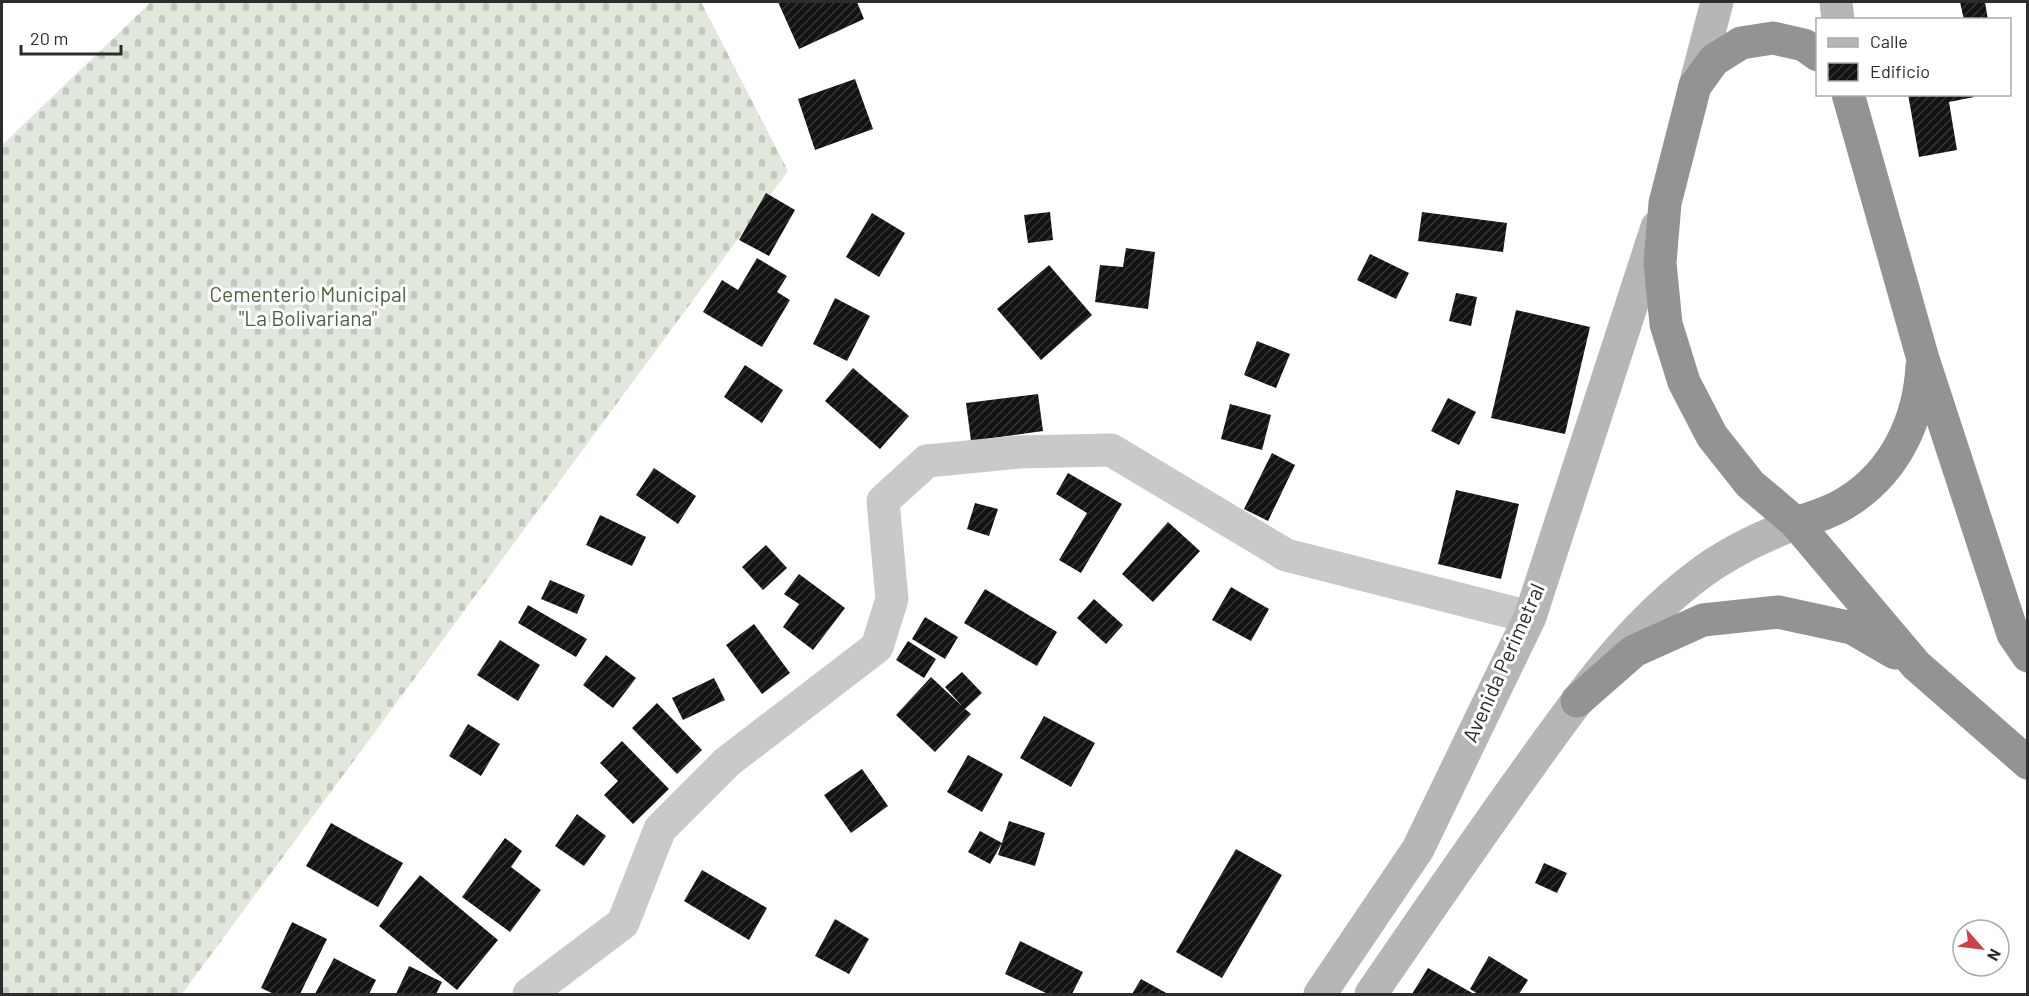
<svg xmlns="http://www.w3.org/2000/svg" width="2029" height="996" font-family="Barlow,sans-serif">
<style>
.cemetery{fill:url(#cemetery-stones)}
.building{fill:url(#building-hatch)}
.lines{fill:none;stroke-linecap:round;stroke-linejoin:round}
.street{stroke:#c9c9c9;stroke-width:33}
.secondary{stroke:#b6b6b6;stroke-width:33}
.highway{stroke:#939393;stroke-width:33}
.labels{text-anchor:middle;stroke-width:6;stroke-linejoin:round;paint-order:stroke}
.park-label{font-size:21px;fill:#4e613f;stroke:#fff}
.street-label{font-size:21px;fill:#2c2c2c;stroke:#fff}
</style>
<defs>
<pattern id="cemetery-stones" width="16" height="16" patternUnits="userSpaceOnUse" patternTransform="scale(1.5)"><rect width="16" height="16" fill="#e1e8db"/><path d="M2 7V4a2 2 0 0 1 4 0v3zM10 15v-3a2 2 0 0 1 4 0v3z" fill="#c1c7bc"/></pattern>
<pattern id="building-hatch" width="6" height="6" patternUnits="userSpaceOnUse" patternTransform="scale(1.5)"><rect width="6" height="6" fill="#131313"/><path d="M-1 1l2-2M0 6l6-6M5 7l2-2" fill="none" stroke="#363636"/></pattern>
</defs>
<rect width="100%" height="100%" fill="#fff"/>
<path class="cemetery" d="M151,2h550l87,169 -606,823h-180v-849z"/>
<path class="building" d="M778,2h79l7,17 -65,30z
M1960,2h25l3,18h-24z
M855,79l18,50 -58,21 -17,-51z
M1908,94h65l1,3 -25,5 8,48 -38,7z
M766,193l29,17 -26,46 -30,-16z
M1050,212l3,28 -25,3 -4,-28z
M1422,212l85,11 -4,29 -85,-11z
M872,213l33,20 -26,44 -33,-20z
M1126,248l29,4 -7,57 -53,-7 5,-37 23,2z
M1370,254l39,19 -13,26 -39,-19z
M757,258l30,18 -10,16 13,8 -28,47 -59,-35 19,-32 16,10z
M1049,265l43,50 -51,45 -44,-51z
M1456,293l21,4 -6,29 -22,-5z
M835,298l35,18 -23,45 -34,-17z
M1516,310l74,17 -25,107 -74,-16z
M1257,341l33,13 -14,34 -32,-13z
M745,365l38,25 -21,33 -38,-26z
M853,368l56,48 -29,33 -55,-48z
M1038,394l5,37 -72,10 -5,-38z
M1448,398l28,14 -17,33 -28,-14z
M1230,404l41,11 -9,35 -41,-11z
M1272,453l23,12 -27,56 -24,-12z
M654,468l42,28 -18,28 -42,-29z
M1068,473l54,31 -41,69 -22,-13 28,-47 -31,-19z
M1456,490l63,14 -18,75 -63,-15z
M975,503l23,6 -9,27 -22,-7z
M600,515l46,22 -14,29 -46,-21z
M1168,522l32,29 -47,51 -31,-28z
M766,545l21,23 -24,22 -21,-23z
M799,574l46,34 -32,42 -30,-23 16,-23 -15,-10z
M550,580l35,15 -8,19 -36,-15z
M1231,587l38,22 -18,32 -39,-21z
M985,589l72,43 -20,34 -73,-43z
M1094,599l29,26 -17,19 -29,-26z
M528,605l59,34 -11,18 -58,-34z
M925,617l33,20 -13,22 -33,-20z
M754,624l36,49 -28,21 -36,-49z
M500,640l40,25 -22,36 -41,-26z
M908,641l28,18 -12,19 -28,-18z
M606,655l30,23 -23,30 -30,-23z
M962,672l20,21 -17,16 6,5 -36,38 -39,-37 35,-38 31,29 -17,-19z
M714,678l11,22 -42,20 -11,-22z
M657,703l45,47 -25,24 -45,-46z
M1044,716l51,27 -24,44 -51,-29z
M468,724l32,20 -19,32 -32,-20z
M622,741l47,48 -36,35 -29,-29 14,-14 -18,-18z
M968,755l35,19 -21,38 -35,-20z
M862,769l26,37 -37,27 -27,-38z
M577,814l29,22 -22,30 -29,-20z
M1009,821l36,12 -10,33 -37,-11z
M331,823l72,40 -25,44 -72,-41z
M980,831l22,12 -12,21 -22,-12z
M505,838l17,13 -11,16 30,23 -31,42 -48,-35z
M1236,849l46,26 -60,103 -46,-26z
M1544,863l23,10 -10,20 -22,-10z
M702,870l65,38 -18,32 -65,-39z
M420,875l78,65 -41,50 -78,-64z
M835,919l34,20 -20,35 -34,-18z
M292,922l35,17 -27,55h-26l-13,-6z
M1020,941l63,31 -11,22h-24l-43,-20z
M1489,956l39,24 -9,14h-41l-8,-5z
M334,958l42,22 -7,14h-54z
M409,966l33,16 -6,12h-40z
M1428,968l46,26h-62z
M1141,979l27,15h-36z"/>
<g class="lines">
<path class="street" d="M529,994l94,-71 37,-94 67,-67 150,-115 15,-48 -9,-98 44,-40 92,-9 92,-2 175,105 244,62"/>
<path class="secondary" d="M1836,2l2,18
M1695,86l22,-84
M1320,994l98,-145 112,-232 127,-390
M1371,994c53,-77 106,-155 161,-231 47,-66 96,-134 161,-184 31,-25 67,-41 103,-56"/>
<path class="highway" d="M1818,55l-14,-10 -31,-7 -32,5 -27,17 -19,26 -30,117 -5,60 6,61 18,58 28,54 38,48 46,39 120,142 112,98
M1848,94l75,265 90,275 15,22
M1796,523c18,-6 36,-11 51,-21 48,-30 72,-81 75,-136
M1577,701l57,-50 69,-31 75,-8 74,16 43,25"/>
</g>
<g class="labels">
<g class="park-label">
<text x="308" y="302">Cementerio Municipal<tspan x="308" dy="24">"La Bolivariana"</tspan></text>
</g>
<g class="street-label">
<text transform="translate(1504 663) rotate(-66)" y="7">Avenida Perimetral</text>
</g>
</g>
<rect width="2029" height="996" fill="none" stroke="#2c2c2c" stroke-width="6"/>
<rect x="1816" y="18" width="195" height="78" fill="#ffffff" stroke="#ababab" stroke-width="1.5"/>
<rect x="1828" y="38" width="30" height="9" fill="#b6b6b6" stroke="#ababab" stroke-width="1.5"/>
<text x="1870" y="48" font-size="18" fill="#2c2c2c">Calle</text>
<rect x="1828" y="63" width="30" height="18" fill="url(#building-hatch)" stroke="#ababab" stroke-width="1.5"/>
<text x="1870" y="78" font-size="18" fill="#2c2c2c">Edificio</text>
<g transform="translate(1981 948) rotate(118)"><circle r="28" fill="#ffffff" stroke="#ababab" stroke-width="1.5"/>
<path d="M0-4.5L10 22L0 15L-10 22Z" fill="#ce424a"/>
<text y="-9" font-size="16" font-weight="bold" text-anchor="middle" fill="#2c2c2c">N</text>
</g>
<path d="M21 45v9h100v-9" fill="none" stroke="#2c2c2c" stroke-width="3"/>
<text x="30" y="45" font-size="18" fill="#2c2c2c" stroke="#ffffff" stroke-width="4.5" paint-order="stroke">20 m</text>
</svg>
